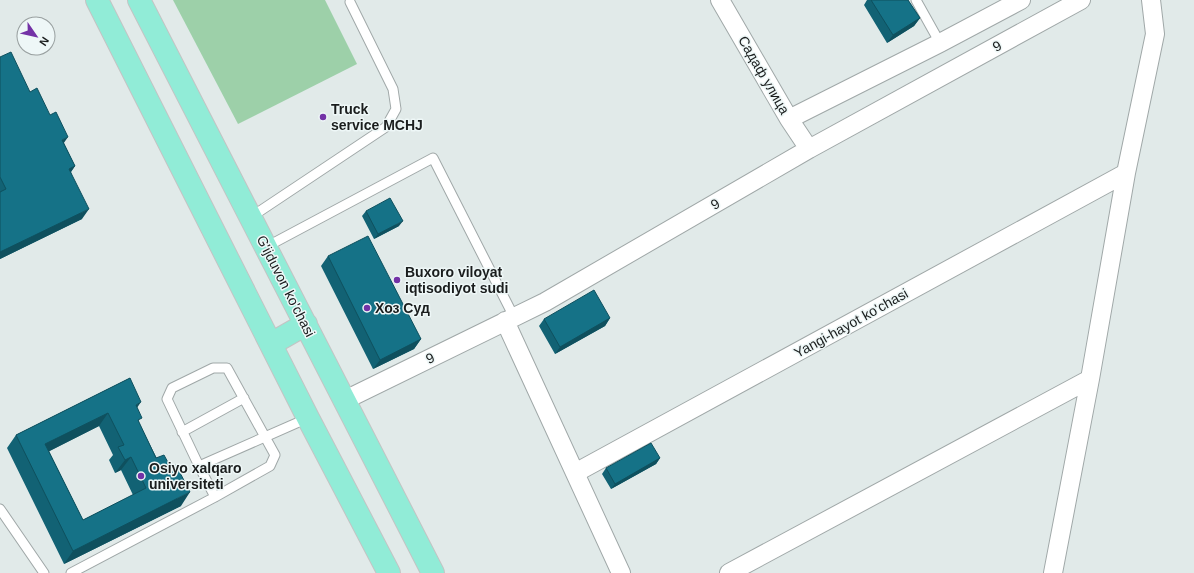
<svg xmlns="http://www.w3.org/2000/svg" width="1194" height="573" font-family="Arial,sans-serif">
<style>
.green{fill:#9dd0a9}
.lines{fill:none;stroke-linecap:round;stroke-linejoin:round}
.lane-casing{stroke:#a0a8a8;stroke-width:11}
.street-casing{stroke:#a0a8a8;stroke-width:20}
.primary-casing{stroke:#c3c4c4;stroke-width:24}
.lane{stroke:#fff;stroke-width:9}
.street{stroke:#fff;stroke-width:18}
.primary{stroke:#91ecd7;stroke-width:22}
.wall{fill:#126274;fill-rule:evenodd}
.shaded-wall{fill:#0f505e}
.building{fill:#157287;stroke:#0f505e;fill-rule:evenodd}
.poi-dot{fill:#7332a6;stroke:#eef7f7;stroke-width:1.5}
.labels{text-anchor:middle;stroke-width:3;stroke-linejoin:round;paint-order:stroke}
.street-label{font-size:14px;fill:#1a1d1d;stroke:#eef7f7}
.poi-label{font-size:14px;font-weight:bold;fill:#1a1d1d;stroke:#eef7f7;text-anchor:start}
</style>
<rect width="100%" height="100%" fill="#e1eae9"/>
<path class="green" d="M173,0h152l32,64 -119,60z"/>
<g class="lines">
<g class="lane-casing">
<path id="lane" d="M916,0l24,43
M251,217l135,-90 10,-18 -3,-20 -43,-87
M266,247l167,-89 81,159
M182,432l62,-34
M199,466l109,-48
M0,509l44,64
M71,573l144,-76 55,-31 5,-11 -48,-87h-14l-41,20 -5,11 32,67 16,31"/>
</g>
<g class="street-casing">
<path id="street" d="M720,0l69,119 20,30
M789,119l151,-76 81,-43
M505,321l116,252
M345,400l200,-98 264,-153 272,-149
M575,473l551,-300
M729,573l361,-194
M1053,573l37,-194 36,-206 29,-139 -4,-34"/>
</g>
<g class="primary-casing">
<path id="primary" d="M97,0l211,418 81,155
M139,0l294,573
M271,344l35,-20"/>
</g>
<use href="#lane" class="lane"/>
<use href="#street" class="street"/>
<use href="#primary" class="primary"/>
</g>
<path class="wall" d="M867,0h41l12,18 -6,8 -27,17 -23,-38z
M0,57l30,35 34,51 11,23 -4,6 11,47 -82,40z
M366,211l33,15 -25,13 -12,-23z
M328,256l93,83 -7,10 -41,20 -52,-103z
M610,318l-5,8 -50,28 -16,-28 5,-7z
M130,378l7,30 2,15 42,83 -117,58 -57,-116 9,-13zM99,426l14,29 -4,5 6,13 6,-3 12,25 -50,25 -34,-69z
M660,458l-4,6 -45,25 -9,-15 4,-6z"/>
<path class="shaded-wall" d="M920,18l-6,8 -27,17 6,-8z
M68,137l-7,10 1,-7z
M75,166l-7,10 1,-7z
M89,209l-7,10 -82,40v-7z
M403,221l-4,5 -25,13 4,-5z
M610,318l-5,8 -50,28 5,-7z
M421,339l-7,10 -41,20 7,-9z
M141,402l-9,13 4,-10z
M108,413l-9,13 -63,32 9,-14z
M131,457l-10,13 -6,3 10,-13z
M660,458l-4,6 -45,25 4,-5z
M190,492l-9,14 -117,58 9,-13z"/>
<path class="building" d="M871,0h37l12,18 -27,17z
M11,52l19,40 7,-4 13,27 6,-3 12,25 -6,3 13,26 -6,3 20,40 -89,43v-60l6,-3 -6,-12v-120z
M390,198l13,23 -25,13 -12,-23z
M368,236l53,103 -41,21 -52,-104z
M594,290l16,28 -50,29 -16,-28z
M130,378l11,24 -5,3 6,13 -4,2 18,38 8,-3 7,13 5,-3 14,27 -117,59 -57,-116zM108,413l16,32 -6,2 7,13 6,-3 15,31 -63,32 -38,-76z
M651,443l9,15 -45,26 -9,-16z"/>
<g class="poi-dot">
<circle cx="323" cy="117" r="4"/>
<circle cx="397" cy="280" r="4"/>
<circle cx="367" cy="308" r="4"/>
<circle cx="141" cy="476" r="4"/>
</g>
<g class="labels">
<g class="street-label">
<text transform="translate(997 46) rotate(-29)" y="5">9</text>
<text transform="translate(764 75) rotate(60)" y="5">Садаф улица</text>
<text transform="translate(715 204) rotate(-30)" y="5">9</text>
<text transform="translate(286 286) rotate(63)" y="5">G'ijduvon ko'chasi</text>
<text transform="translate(851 323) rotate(-29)" y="5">Yangi-hayot ko'chasi</text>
<text transform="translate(430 358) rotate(-26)" y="5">9</text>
</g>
<g class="poi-label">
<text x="331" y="114">Truck<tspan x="331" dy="16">service MCHJ</tspan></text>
<text x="405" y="277">Buxoro viloyat<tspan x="405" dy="16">iqtisodiyot sudi</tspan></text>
<text x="375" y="313">Хоз Суд</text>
<text x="149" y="473">Osiyo xalqaro<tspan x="149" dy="16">universiteti</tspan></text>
</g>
</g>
<g transform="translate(36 36) rotate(124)"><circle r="19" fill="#eef7f7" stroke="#99a0a0"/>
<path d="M0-3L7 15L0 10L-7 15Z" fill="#7332a6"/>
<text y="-6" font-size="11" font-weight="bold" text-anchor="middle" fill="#1a1d1d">N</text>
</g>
</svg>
